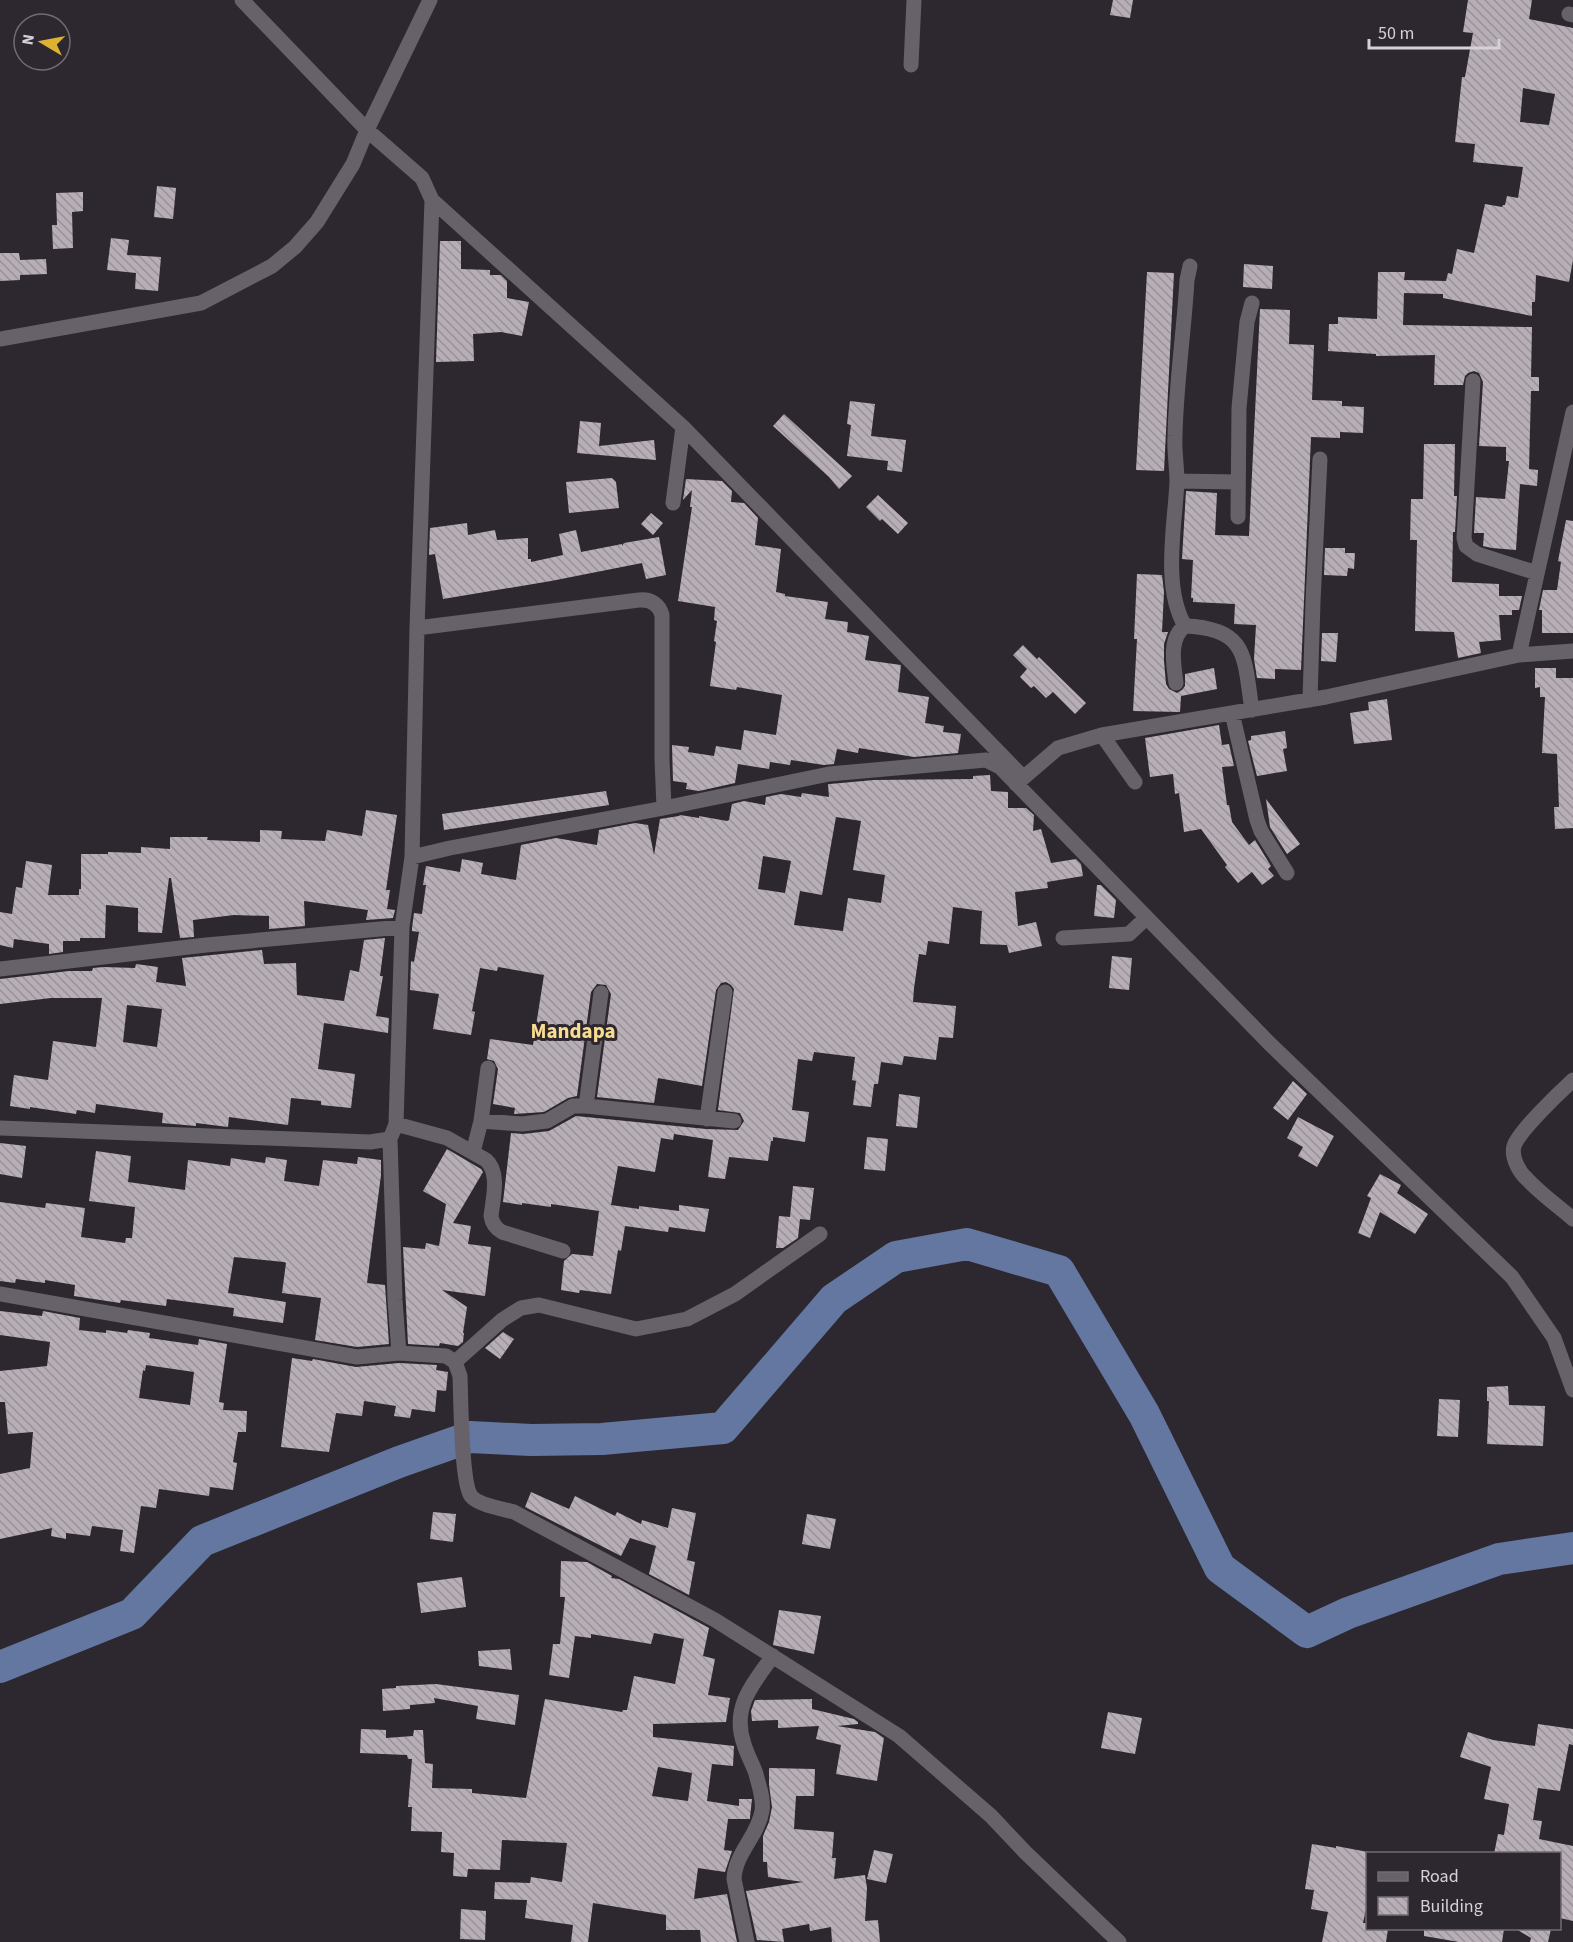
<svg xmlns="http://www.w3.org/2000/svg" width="1573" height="1942" font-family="'Source Sans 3',sans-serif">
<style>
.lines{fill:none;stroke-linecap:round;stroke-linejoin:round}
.river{stroke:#6377a1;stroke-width:32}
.building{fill:url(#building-back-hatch);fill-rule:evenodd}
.minor{stroke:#67626a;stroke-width:15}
.labels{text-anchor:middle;stroke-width:6;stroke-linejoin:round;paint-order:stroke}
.quarter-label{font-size:21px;font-weight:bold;fill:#f9dc90;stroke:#2d282f}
</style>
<defs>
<pattern id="building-back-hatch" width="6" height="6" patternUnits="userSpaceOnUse" patternTransform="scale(1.5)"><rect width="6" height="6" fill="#b7aeb6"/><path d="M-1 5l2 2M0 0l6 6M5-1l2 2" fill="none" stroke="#999298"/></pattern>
</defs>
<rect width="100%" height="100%" fill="#2d282f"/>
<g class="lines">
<path class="river" d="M0,1667l132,-53 70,-73 197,-79 71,-25 61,3 71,-1 121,-11 111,-129 62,-42 71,-13 92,27 85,143 76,154 87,64 41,-19 151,-54 74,-11"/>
</g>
<path class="building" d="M1113,0h20l-3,18 -20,-3z
M1468,0h64l-3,19 44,9v232l-4,22 -33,-7 -1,27h-3v14l-89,-18v-4l-39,-1 -1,32 129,2 -1,50h8v14h-8l-2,78 9,1 -1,16 -17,-2 -4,66 -24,-2 -9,-2 1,-13h-10l2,-36 29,2 4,-38h-3v-14l-27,-1 4,-64 -4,-9 -5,-2 -6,2 -3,3 -2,9h-29l1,-30 -59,1v-2l-48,-3 1,-27h9v-7l39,2 1,-47h27l-1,8 42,1 2,-8 4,1 5,-25 17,4 11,-49 17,3 1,-2h2l2,-9 11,2 5,-31 -50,-5 2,-18 -20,-2 7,-65h3l8,-44 -10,-1zM1523,88l32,6 -6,31 -29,-3z
M157,186l19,2 -3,31 -19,-2z
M83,192v19l-11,1 1,36 -20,1 -1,-24h5l-1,-32z
M111,238l18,2 -2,15 34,2 -3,34 -23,-2 1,-16 -29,-3z
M440,241h21v28l29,1v5h11l6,6v17l22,4 -7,34 -21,-4 -28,2 1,27 -38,1z
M0,253h19l1,7 26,-1 1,15 -27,1v5l-20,1z
M1244,264l29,2 -1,23 -29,-2z
M1147,272l27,1 -10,198 -28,-1z
M1260,309l30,1 -1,34 25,1 -2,55 30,1v5l22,1 -1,26 -23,-1v6l-29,-1 -10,233 -26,-1v10l-18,-1 -3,-19 2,-34 -22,-1 1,-20 -42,-2v-4h-2l2,-38 -11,-1 4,-68 31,2 -2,42 34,1z
M850,401l25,3 -4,32 35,4 -4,32 -15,-2 1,-9 -41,-5 4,-31 -4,-1z
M784,414l68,62 -13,13 -10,-12 -56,-51z
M580,421l21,2 -2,23 55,-6 2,20 -79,-7z
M1424,444h31l-1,52h3l-2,36h-2l-1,50 47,2v12h23l-3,14h-7v5h-13l2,25 -22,2 2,11 -23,5 -4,-26 -39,-1 2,-91h-7l1,-41h12z
M612,478l4,4 3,26 -50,5 -3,-31z
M686,479l36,2 10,10 -1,11 13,1 14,15 -3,27 26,4 -5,43 9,2v2l43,6 -3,17 23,3 -1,10 22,4 -4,24 36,5 -3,27 31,5 -4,26 19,3 -1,6 18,2 -3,19 -44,4 -55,-9 -1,5 -21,-4 -3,15 -10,1 -33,-5 -1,5 -20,-3 -1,7 -31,-5 -3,19 -36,8 -13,-2 1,-6 -14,-2 -1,-36 17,2 -1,5 26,4 2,-10 25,4 3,-20 32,5 6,-40 -45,-8 -1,3 -26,-4 6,-44 -2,-1 3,-20 -3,-1 1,-13 -37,-6 14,-94h-2l2,-17 -9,10z
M878,495l30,28 -10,11 -16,-15 -2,2 -14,-14z
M651,513l12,10 -10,12 -12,-11z
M1566,520l7,1v112h-31v-23h-3l4,-20h14l4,-28 -3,-1z
M467,523l1,12 27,-5 2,10 31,-2v21h3v3l32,-7 -4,-21 17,-4 5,22 41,-8v2l2,-3 35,-6 7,38 -20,4 -4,-16 -91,18 -108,18 -8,-45 -6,1 1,-27z
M1325,548h20v5h10l-1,16 -6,-1 -1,8 -23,-1z
M1137,574l25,1 2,17 -2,40h6l-4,12v17l2,23 3,5 8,4 5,-3 3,-4v-12l29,-6 3,21 -36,7 -1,16 -47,-1 4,-72h-3z
M1322,633h16l-2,29 -15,-1z
M1023,645l14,14 2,-2 47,46 -11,11 -22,-22 -7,6 -12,-12 -3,2 -11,-11 7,-8 -14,-14z
M1535,668h21v10h17v150l-18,1 -1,-22h5l-2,-53 -15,-1 3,-56h-5v-10l-5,1z
M1387,699l5,41 -38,4 -4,-31 19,-3 -1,-8z
M1219,725l3,20 7,-1 5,22 -12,1 5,38h2l3,17 17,23 6,-5 16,26 -3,3 6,7 -12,9 -10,-13 -14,11 -13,-16 2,-2 -26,-36 -17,3 -5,-39 -4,1 -2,-20 -23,3 -5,-39z
M1285,731l2,17 -4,1 4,22 -30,5 -9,-35 3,-1v-4z
M990,775l1,16 17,1v16h18l8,7 -1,16 8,-2 10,34 25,-4 5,5 2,12 -36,6 1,6 -33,4 3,34 18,-4 6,24 -33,7 -2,-8 -27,-1 2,-33 -29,-4 -4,37 -21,-3 -2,14 -7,-1 -5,34 -1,14 43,4 -3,32 -14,-1 -3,23 -32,-4 -2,9 -21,-3 -3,22h-4l-3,23 -18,-2 3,-24 -4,-1 3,-23 -41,-5 -2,9 -14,-2 -6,51 17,2 -4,30 -32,-5v4h-2l-3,20 -39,-4 -4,22 -17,-2 5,-37 -39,-6 -1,6 -12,-2 -6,34 -37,-6 -7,39 28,4v-3l40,5v-6l30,4 -4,23 -36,-5 -1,5 -43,-6 -4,25 -3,-1 -7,44 -31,-4 -1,3 -18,-3 3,-29 8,-7 21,2 6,-45 -48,-7v3l-29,-4v2l-19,-3 8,-69 12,1 26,-3 27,-15 130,13 32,1 6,-9 -4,-8 -22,-3 16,-121 -3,-4 -5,-3 -5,1 -5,7 -14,96 -44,-8 -4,25 -57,-6 14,-103 -5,-9 -9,-1 -6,8 -14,104 -9,2 -24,14 -30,2 1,-6 -22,-4 5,-35 -4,-8 -7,-2 3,-20 43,6 11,-70 -46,-8 -1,4 -17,-3 -8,43 3,1 -4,23 -38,-6 6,-35 -29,-4 1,-29 3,1 5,-30 -7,-1v-3l2,-15 8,1 4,-29h-3l3,-19 34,6 2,-13 21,4 -2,11 35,6 5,-35 35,-7 41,7 2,-15 36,-7 13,2 6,30 6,-36 19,-3 1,-1 19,3v-2l28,5 2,-1 3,-16 12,-3 21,4 1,-8 15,-3 20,3 1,-4 27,4 -1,-13h2l44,-4 99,-1v-3zM836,817l25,4 -8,49 32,5 -4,28 -33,-5 -5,33 -49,-6 6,-34 22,4zM763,856l28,5 -6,32 -27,-4z
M606,791l3,14 -165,25 -2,-16z
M1266,799l34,45 -13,10 -17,-27z
M366,810l31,5 -11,75h4l-3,19 8,1 -2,8 -27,2 2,-10 -64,-9 1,25 -36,3v-13l-35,-1 -41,5 1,17 -14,1 -9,-60h-2l-7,55 -24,-1v-24l-32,-3 -1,33h-25v3h-17v11l-14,2v-10l-35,-5 -1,9 -13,-3v-33l12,2 4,-27 6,1 4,-27 26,4 -4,30h31v-6h2v-35h27v-2l33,1v-6l29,2v-12h38l-1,3 53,2v-12l22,1 -1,8 44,2 2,-11 35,6z
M1097,885h4l15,15 -2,18 -20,-2z
M385,938l-5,38h3l-7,40 13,2 -1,15 -64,-10 -6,46 37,5 -4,34 -30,-3v-4l-30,-3 -3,27 -59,-8 -1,10 -32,-4v3l-34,-3 1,-10 -67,-9 -1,9 -18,-3 -1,4 -46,-7v2l-20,-3 4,-31 34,5 5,-39 43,6 6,-49h-51l-51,6v-25l69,-8h23l1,-3 11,-1 31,1 1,-4 22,3 -2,15 30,4 -4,-28 80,-8 2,14 32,-1 1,32 47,6 6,-31 9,2 5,-32zM127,1005l35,4 -5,38 -34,-5z
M1112,956l20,2 -3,32 -20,-2z
M1293,1081l14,13 -19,26 -15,-12z
M899,1094l21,3 -3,31 -21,-2z
M1298,1117l36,19 -17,31 -19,-11 5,-9 -16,-9z
M867,1137l21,2 -3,32 -21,-2z
M0,1143l26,3 -4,32 -22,-4z
M447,1149l34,20 2,3 -30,51 18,3 -3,18 23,3 -6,49 -43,-6 25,17 -4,26h1l-1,9 -5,4 -18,-3 -1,3 -31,-2 -5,-97 22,2 1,-6 13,3 7,-42 -23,-13z
M96,1151l35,5 -3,26 57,8 3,-30 42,6 1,-8 34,5 1,-6 21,3 -3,21 35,5 4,-26 34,4 1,-7 23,3v15l-14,108 18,2 4,59 -32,3 -42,-7 6,-42 -39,-5 4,-30 -2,-1 -50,-5 -6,36 58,9 -3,21 -50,-7 1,-8 -67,-9 -1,7 -45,-6 -1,3 -46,-7 1,-11 -30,-5v3l-29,-4 -1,4 -15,-2v-79l45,6 1,-5 39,5 -4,29 44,6 1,-5h6l3,-31 -46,-6z
M1380,1174l21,11 -4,8 31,21 -13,20 -35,-22 -10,26 -12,-5 13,-35 -4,-2z
M793,1186l21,2 -4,32 -10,-1 -2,19 -15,10h-7l3,-32 11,1z
M0,1311l42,5 1,-5 37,7 -1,12 27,3v-3l21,3 1,-3 22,3 -1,5 49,7 1,-6 28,5 -8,58 5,1 -1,7 24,1 -1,21h-8l-5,30 4,1 -4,27 -23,-3 -1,9 -50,-7 -3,19 -15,-2 -7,47 -14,-2 3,-21 -31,-4 -2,10 -24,-3v6l-15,-3 1,-8 -52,11v-65l30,-6 3,-36 -25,2 -3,-32h-5v-31l47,-5 3,-24 -50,-7zM146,1365l48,7 -4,33 -51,-7 4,-28 2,1z
M503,1332l11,7 -14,20 -15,-11z
M292,1358l20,3 1,-2 43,8 43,-4 38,2 -1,5 12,2 -2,19 -9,-1 -2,22 -23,-3 -2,9 -16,-2 2,-10 -32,-5 -2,15 -26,-3 -7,39 -48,-5z
M1508,1386l1,19 36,1 -2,40 -56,-2 2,-43h-2v-14z
M1439,1399l21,1 -2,37 -21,-1z
M531,1492l38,17 6,-13 40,20 2,-4 24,12 1,-4 26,8 4,-20 24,5 -9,47 8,2 -6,33 -40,-21 7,-28 -26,-8 -9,18 -96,-49z
M433,1512l23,2 -3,28 -23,-3z
M807,1514l29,5 -6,30 -28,-5z
M561,1561l26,1 25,14 -1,2 8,1 90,49 -6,28 12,3 -7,36 22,3 -4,24 -73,2v13l81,9 -1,20 -21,-2 -5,37 32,5v-7h13l-2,18v2h-22l-4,31 8,1 -7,21 -27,-4 -4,31 33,-5 10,48h-36l-1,-12h-34v-15l-73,-12 -5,39h-17l2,-17 -48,-7 2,-18 -33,-1 1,-17 35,1 1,-6 31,5 5,-39 -65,-3 -2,30 -32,-1 -1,8 -14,-1 1,-23 -13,-1 1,-20 -31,-1 1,-24h-4l4,-48h-4l-1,-4 -47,-2 1,-24 25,1v8l27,-2 1,-6h9l2,33 8,1 -1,24 40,1v4l54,5 19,-99 77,13 1,-2h4l7,-34 41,8 9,-45 -30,-6 -3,11 -60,-10v4l-16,-2 -6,42 -20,-3 4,-31h7l5,-47h-5zM658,1767l34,6 -4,28 -36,-5z
M462,1577l4,30 -45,6 -4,-30z
M779,1610l42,6 -7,38 -41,-9z
M510,1649l2,21 -33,-4 -1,-15z
M436,1684l83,11 -4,30 -39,-6 2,-13 -44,-8 1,5 -25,2v4l-27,2 -1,-22 14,-1v-2z
M812,1699v10l42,10 4,3v2l-21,2 38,6 9,6 -7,43 -41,-7 5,-29 -25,-6 3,-13 -41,2v-8l-26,1 -1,-10 4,-11z
M1108,1712l34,6 -7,36 -34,-6z
M1538,1724l35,5v16l-4,-1 -9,47 -22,-3 -5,32 9,1 -3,18 34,7v75l-13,-3v-64h-66l4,-20 6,1 5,-31 -25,-5 7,-32 -31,-10 8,-25 25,8 42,6z
M769,1768l46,1 -1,27h-18l-2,33 40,3 -2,26h4l-2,21 31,-4 2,13 -2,33 13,-1 2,22h-48l-1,-15 -21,4 -1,-7 -27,5 2,13 -27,-2 -11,-49 57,-9 -35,-5 -1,-15h-4v-26l6,-14 3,-15 -3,-22z
M1312,1844l24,4v-2l32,6v48l-5,23h5v6h20l-2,13h-64l6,-30 -17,-3 3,-19 -9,-1z
M874,1850l19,4 -7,29 -19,-4z
M461,1909l25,2 -1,29 -25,-1z
M1424,1929h80l-2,13h-43l-35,-6z
M1516,1929h35l-3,13h-18l1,-4z"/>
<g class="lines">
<path class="minor" d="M242,0l125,130 55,48 10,22 -15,428 -5,229
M1569,14l4,1
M911,65l3,-65
M432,200l251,227 335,345
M1190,266l-3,14c-3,52 -11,104 -12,156 -1,15 2,30 2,46 -2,42 -15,105 8,144 64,2 59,33 67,84
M0,339l201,-36 71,-37 23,-19 22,-25 36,-58 14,-34 63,-130
M1473,381l-9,157 2,8 11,8 60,19
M1177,481l61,1
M673,503l10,-76
M1238,517l1,-109 8,-86 5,-19
M417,628l222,-28c12,-1 20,4 23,15v144l2,49
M1519,655l54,-4
M1176,683c-2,-17 -8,-45 9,-57
M1310,700l3,-99 7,-142
M1232,713l25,107 4,11 26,42
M1102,735l33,47
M1016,784l42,-36 44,-13 224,-38 193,-42 54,-243
M1063,938l66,-4 17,-16
M0,969l206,-24 196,-18
M1573,1080c-13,12 -54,51 -59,66 -3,11 5,26 13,33 14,15 31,27 46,40
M586,1106l15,-113
M707,1119l18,-127
M481,1121l7,-53
M396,1124l51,14 39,22c14,12 7,39 5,56 1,7 4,12 11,16l61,19
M0,1128l370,14 20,-3 6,-15 6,-197 10,-70 38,-9 214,-40 165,-34 157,-14 14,7 270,277 242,233 42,61 19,52
M390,1139l5,161 4,53 47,3 9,6 5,14c1,22 1,106 11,120 7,9 32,13 43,16l201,108 184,116 92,80 34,36 94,90
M473,1152l8,-31 41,3 25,-3 26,-15h13l148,15
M0,1294l357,63 42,-4
M455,1362l47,-42 19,-12 18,-3 97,24 51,-10 48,-25 85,-60
M747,1942l-13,-63c1,-26 24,-43 28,-68 2,-12 -3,-25 -6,-37 -3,-10 -9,-19 -12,-30 -13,-36 9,-61 29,-88"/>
</g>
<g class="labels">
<g class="quarter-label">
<text x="573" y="1038">Mandapa</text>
</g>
</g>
<rect x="1366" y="1852" width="195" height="78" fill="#2d282f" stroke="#706c72" stroke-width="1.5"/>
<rect x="1378" y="1872" width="30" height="9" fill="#67626a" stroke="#706c72" stroke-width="1.5"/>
<text x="1420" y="1882" font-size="18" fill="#d5d1d6">Road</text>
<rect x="1378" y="1897" width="30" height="18" fill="url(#building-back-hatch)" stroke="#706c72" stroke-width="1.5"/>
<text x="1420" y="1912" font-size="18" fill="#d5d1d6">Building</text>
<g transform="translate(42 42) rotate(280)"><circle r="28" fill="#2d282f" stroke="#706c72" stroke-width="1.5"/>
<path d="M0-4.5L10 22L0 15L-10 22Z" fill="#ddb233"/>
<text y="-9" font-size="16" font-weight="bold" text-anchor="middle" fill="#d5d1d6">N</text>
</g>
<path d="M1369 39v9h130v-9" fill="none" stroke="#d5d1d6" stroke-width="3"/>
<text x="1378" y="39" font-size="18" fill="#d5d1d6" stroke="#2d282f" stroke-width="4.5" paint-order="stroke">50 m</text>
</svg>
